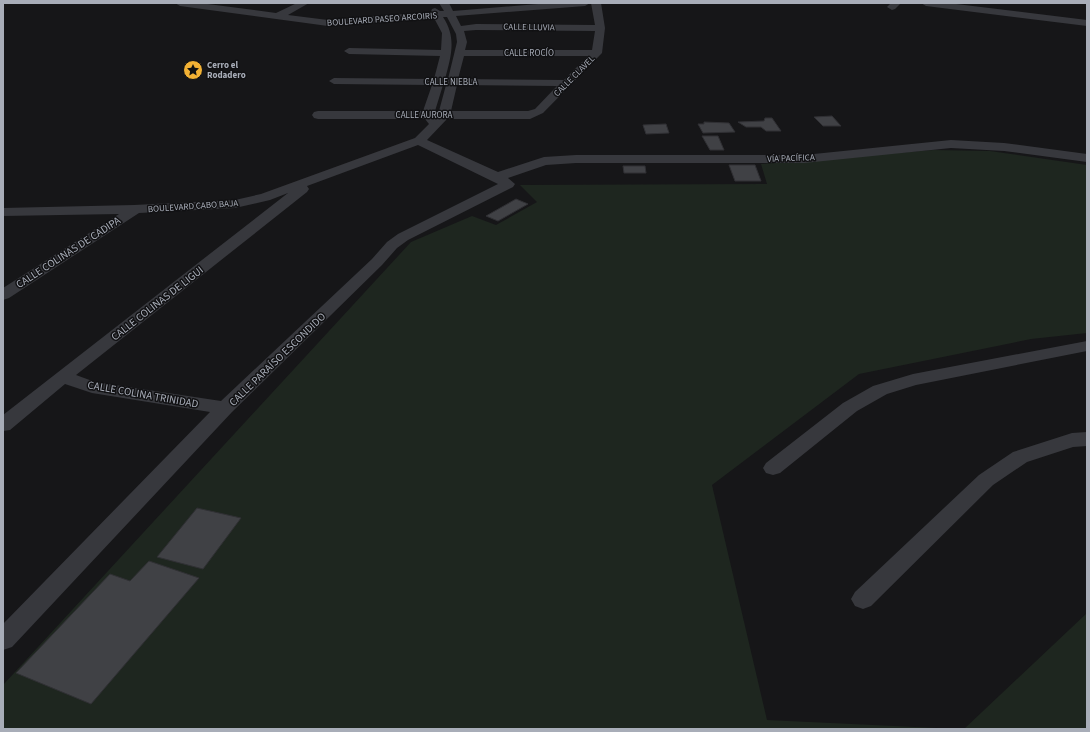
<svg xmlns="http://www.w3.org/2000/svg" width="1090" height="732" font-family="'Source Sans 3',sans-serif">
<style>
.green{fill:#1e261f}
.building{fill:#404145;stroke:#303034}
.lines{fill:none;stroke-linecap:round;stroke-linejoin:round}
.minor{fill:#37383d;fill-rule:evenodd}
.labels{text-anchor:middle;stroke-width:3;stroke-linejoin:round;paint-order:stroke}
.far-street-label{font-size:9px;fill:#a8adb8;stroke:#111113}
.far-poi-label{font-size:9px;font-weight:bold;fill:#a8adb8;stroke:#111113;text-anchor:start}
.street-label{font-size:11px;fill:#a8adb8;stroke:#111113}
</style>
<rect width="100%" height="100%" fill="#161618"/>
<path class="green" d="M933,150l57,1 97,14v168l-56,6 -172,35 -147,111 55,235 191,9h-955v-44l408,-443 61,-26 24,9 41,-23 -17,-17 247,-1 -6,-20z
M1087,613v116h-123z"/>
<path class="building" d="M832,116l9,10h-18l-9,-9z
M765,118h7l9,13h-15l-5,-4h-15l-8,-5 26,-1z
M704,122l25,1 6,9 -32,1 -5,-9h6z
M666,124l3,9 -23,1 -3,-9z
M702,136h16l6,14h-14z
M729,165h26l6,16h-26z
M623,166h22l1,7h-22z
M516,199l12,5 -30,17 -12,-5z
M197,508l44,10 -38,51 -46,-12z
M149,561l50,17 -108,126 -75,-31 94,-99 20,7z"/>
<g class="lines">
<path class="minor" d="M175,3h25l76,10 21,-10h12l-21,12 40,5 103,-8 1,-3 3,-1 5,3h4l-5,-8h10l4,8 97,-8h40l-5,3 -129,10 5,10 15,-2 119,1 -4,-22h10l4,25 -3,25 -59,60 -13,6h-83l-20,21 71,32 46,-15 32,-2h228l147,-15 53,3 83,11v8l-83,-11 -53,-3 -147,15h-228l-30,2 -38,13 7,6 -2,3 -105,53 -11,8 -15,17 -150,147 -220,235 -9,3v-26l207,-212 -118,-19 -27,-9 -55,46 -7,1v-16l285,-222 -18,7 -35,8 -96,5 -130,85 -6,2v-12l116,-74 -116,2v-8l131,-3 101,-5 26,-6 154,-56 14,-14 -4,-5h-107l-4,-1 -2,-3 2,-3 4,-1h105l9,-26 -98,-1 -5,-3 5,-3 100,1 6,-23 -91,-2 -5,-3 5,-3 92,2 1,-17 -8,-15 -106,8 -148,-20zM443,17h4l9,17 1,8 -9,37h-3c6,-23 12,-41 -2,-62zM476,30l119,1 -3,19h-127l2,-8 -3,-11zM464,56h124l-24,24 -106,-1zM443,85h3l-7,26h-4zM457,85l100,1 -22,23 -7,2h-77zM418,145l80,39 -100,50 -11,8 -15,17 -151,142 -126,-19 -19,-7 231,-183 2,-3 -2,-3z
M891,3h10l-6,6 -3,1 -5,-3z
M921,3h27l139,17v6l-161,-20z
M1087,341v10l-171,34 -29,9 -30,17 -77,62 -7,2 -7,-2 -3,-5 3,-5 77,-60 30,-17 40,-12z
M1087,432v14l-14,1 -46,15 -34,23 -122,121 -8,3 -8,-3 -4,-7 4,-7 124,-117 34,-23 59,-19z"/>
</g>
<defs>
<g id="sight-disc" transform="scale(1)"><circle r="9.5" fill="#f2b134" stroke="#111113"/><path d="M0-6L1.8-2.2L6-1.7L2.9 1.2L3.7 5.4L0 3.3L-3.7 5.4L-2.9 1.2L-6-1.7L-1.8-2.2Z" fill="#111"/></g>
</defs>
<g fill-rule="evenodd">
<use href="#sight-disc" x="193" y="70"/>
</g>
<g class="labels">
<g class="far-street-label">
<text transform="translate(382 19) rotate(-4)" y="3">BOULEVARD PASEO ARCOIRIS</text>
<text transform="translate(529 27) rotate(1)" y="3">CALLE LLUVIA</text>
<text x="529" y="56">CALLE ROCÍO</text>
<text transform="translate(574 76) rotate(-45)" y="3">CALLE CLAVEL</text>
<text x="451" y="85">CALLE NIEBLA</text>
<text x="424" y="118">CALLE AURORA</text>
<text transform="translate(791 158) rotate(-2)" y="3">VÍA PACÍFICA</text>
<text transform="translate(193 206) rotate(-4)" y="3">BOULEVARD CABO BAJA</text>
</g>
<g class="far-poi-label">
<text x="207" y="68">Cerro el<tspan x="207" dy="10">Rodadero</tspan></text>
</g>
<g class="street-label">
<text transform="translate(68 252) rotate(-33)" y="4">CALLE COLINAS DE CADIPA</text>
<text transform="translate(157 303) rotate(-38)" y="4">CALLE COLINAS DE LIGUI</text>
<text transform="translate(277 359) rotate(-44)" y="4">CALLE PARAÍSO ESCONDIDO</text>
<text transform="translate(143 394) rotate(10)" y="4">CALLE COLINA TRINIDAD</text>
</g>
</g>
<rect width="1090" height="732" fill="none" stroke="#a8adb8" stroke-width="8"/>
</svg>
